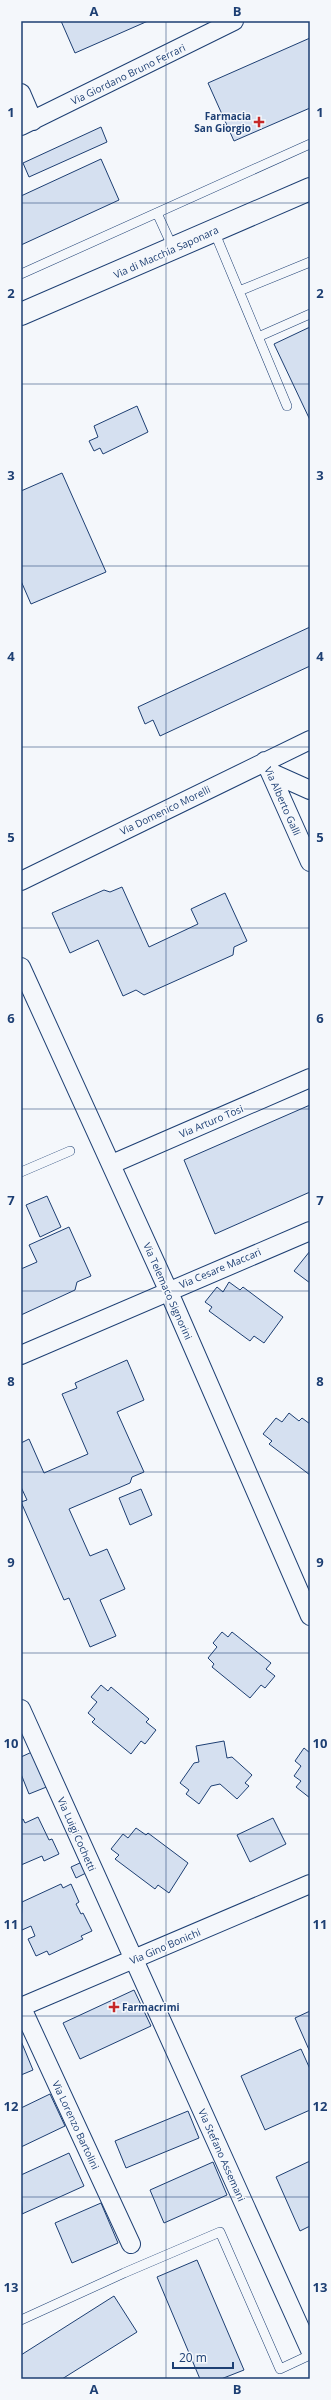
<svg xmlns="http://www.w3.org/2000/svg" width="331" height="2400" font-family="'Open Sans',sans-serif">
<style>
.building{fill:#d5e0f0;stroke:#1d3f73}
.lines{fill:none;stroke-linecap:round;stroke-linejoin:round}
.lane-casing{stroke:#1d3f73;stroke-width:10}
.street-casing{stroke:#1d3f73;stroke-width:20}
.secondary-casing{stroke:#1d3f73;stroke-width:24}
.lane{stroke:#f4f7fb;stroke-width:9}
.street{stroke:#f4f7fb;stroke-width:18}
.secondary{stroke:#f4f7fb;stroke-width:22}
.grid{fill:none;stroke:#1d3f73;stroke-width:1;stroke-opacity:0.55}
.poi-dot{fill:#c62828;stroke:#f4f7fb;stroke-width:1.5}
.labels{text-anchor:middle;stroke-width:3;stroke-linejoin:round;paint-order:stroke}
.street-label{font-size:10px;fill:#1d3f73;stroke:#f4f7fb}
.poi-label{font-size:10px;font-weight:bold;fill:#1d3f73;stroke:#f4f7fb;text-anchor:end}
.neatline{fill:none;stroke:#1d3f73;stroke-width:1.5}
.grid-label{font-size:13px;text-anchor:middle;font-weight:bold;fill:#1d3f73}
</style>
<rect width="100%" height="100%" fill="#f4f7fb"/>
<path class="building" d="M61,21h87l-73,32z
M310,38v70l-76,33 -26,-58z
M101,127l6,15 -78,35 -6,-14z
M101,159l18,41 -98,45v-49z
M310,327v93l-36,-76z
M137,406l11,26 -45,22 -3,-6 -6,3 -5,-10 9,-4 -4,-11z
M62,473l44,99 -75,32 -10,-23v-90z
M310,627v39l-150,70 -7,-16 -8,4 -7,-17z
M122,887l27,60 49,-23 -7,-15 34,-16 22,48 -13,6 -1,8 -89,40 -8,-5 -13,6 -25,-56 -28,13 -18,-40 52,-23 6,2z
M310,1105v87l-95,42 -31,-74z
M47,1196l14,31 -21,10 -14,-32z
M69,1227l22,49 -14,6 -2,8 -54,25v-46l16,-7 -8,-17z
M310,1251v32l-16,-12z
M229,1282l11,8 3,-3 40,30 -19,26 -10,-7 -4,5 -41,-30 3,-4 -7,-5 12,-15 6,5z
M127,1360l17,40 -27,12 27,60 -12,5 -2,6 -61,26 21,47 17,-7 18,40 -25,11 16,36 -26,11 -21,-49 -5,2 -43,-98 6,-2 -6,-13v-44l8,-4 15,34 44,-19 -26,-60 15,-6 -2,-5z
M289,1413l10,8 3,-3 8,6v51l-41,-31 3,-3 -9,-7 13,-16 6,4z
M141,1489l11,26 -22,10 -11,-27z
M222,1632l6,5 4,-5 39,31 -5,6 9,7 -10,12 -4,-3 -11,13 -38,-31 2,-3 -6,-6 9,-11 -4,-4z
M101,1685l7,6 3,-4 38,32 -3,3 10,8 -11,14 -4,-3 -10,13 -39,-32 3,-3 -7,-6 9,-11 -6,-5z
M224,1741l3,17 5,-1 20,18 -7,8 4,3 -12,13 -17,-15 -9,2 -12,18 -13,-10 3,-4 -9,-7 14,-20 5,-1 -3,-16z
M304,1748l6,5v45l-14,-11 5,-6 -7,-5 7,-10 -6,-5z
M34,1751l15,35 -20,8 -8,-20v-17z
M38,1817l11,23 3,-1 7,15 -15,7 -2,-5 -21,9v-45l2,-1 2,4z
M273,1818l13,26 -36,18 -13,-27z
M136,1828l10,7 2,-2 40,30 -19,30 -11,-8 -3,4 -40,-30 4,-4 -8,-6 12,-15 5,4z
M82,1862l4,11 -10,5 -5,-11z
M61,1884l2,4 8,-4 8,18 -3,2 5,10 2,-1 9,18 -11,5 2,3 -34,16 -2,-4 -11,5 -8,-17 7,-3 -4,-10 -9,4 -1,-3 1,-25z
M134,1990l17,36 -71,33 -17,-36z
M310,2011v41l-15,-34z
M21,2041l12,29 -12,5z
M301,2049l9,20v41l-45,20 -24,-54z
M50,2094l15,32 -44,21v-39z
M188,2111l11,27 -73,30 -11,-27z
M69,2153l15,33 -62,28 -1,-39z
M310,2161v65l-10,5 -24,-54z
M213,2162l14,33 -63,28 -14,-33z
M101,2203l17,40 -46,20 -17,-40z
M197,2260l47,110 -23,9h-21l-43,-102z
M114,2296l23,36 -75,47h-41v-24z"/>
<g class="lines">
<g class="lane-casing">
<path id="lane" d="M157,213l16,35
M214,231l73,175
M21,274l289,-130
M239,291l71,-29
M258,337l52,-23
M21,1172l49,-21
M21,2320l103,-47 96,-41 60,137 30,-14"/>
</g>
<g class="street-casing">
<path id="street" d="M21,93l12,28
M21,126l213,-105
M265,761l45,101
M272,773l38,17
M21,881l289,-141
M21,967l147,323 142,326
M112,1164l198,-86
M21,1355l289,-124
M21,1709l289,641
M21,2006l110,238
M21,2007l289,-123"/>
</g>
<g class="secondary-casing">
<path id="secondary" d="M21,314l289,-125"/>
</g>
<use href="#lane" class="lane"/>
<use href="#street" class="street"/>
<use href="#secondary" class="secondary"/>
</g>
<path class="grid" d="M166,21v2358M21,203h289M21,384h289M21,566h289M21,747h289M21,928h289M21,1109h289M21,1291h289M21,1472h289M21,1653h289M21,1834h289M21,2016h289M21,2197h289"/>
<g class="poi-dot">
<path d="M257 116h4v4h4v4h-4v4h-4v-4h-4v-4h4z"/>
<path d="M112 2001h4v4h4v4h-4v4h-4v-4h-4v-4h4z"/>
</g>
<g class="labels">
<g class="street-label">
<text transform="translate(128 74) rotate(-26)" y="4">Via Giordano Bruno Ferrari</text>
<text transform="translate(166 252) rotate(-24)" y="4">Via di Macchia Saponara</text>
<text transform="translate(283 801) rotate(66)" y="4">Via Alberto Galli</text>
<text transform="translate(165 810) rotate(-26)" y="4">Via Domenico Morelli</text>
<text transform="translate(211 1121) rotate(-23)" y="4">Via Arturo Tosi</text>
<text transform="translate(220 1268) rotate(-23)" y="4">Via Cesare Maccari</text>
<text transform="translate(168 1291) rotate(66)" y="4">Via Telemaco Signorini</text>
<text transform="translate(77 1834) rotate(66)" y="4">Via Luigi Cochetti</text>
<text transform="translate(165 1946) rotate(-23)" y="4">Via Gino Bonichi</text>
<text transform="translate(76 2125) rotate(65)" y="4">Via Lorenzo Bartolini</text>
<text transform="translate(222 2155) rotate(66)" y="4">Via Stefano Assemani</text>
</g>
<g class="poi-label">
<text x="251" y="120">Farmacia<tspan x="251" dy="12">San Giorgio</tspan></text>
<text x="122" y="2011" text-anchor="start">Farmacrimi</text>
</g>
</g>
<rect width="331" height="2400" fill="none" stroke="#f4f7fb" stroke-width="44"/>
<path d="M173 2362v6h60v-6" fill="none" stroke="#1d3f73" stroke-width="2"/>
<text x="179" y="2362" font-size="12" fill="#1d3f73" stroke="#f4f7fb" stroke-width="3" paint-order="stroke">20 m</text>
<rect x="22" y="22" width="287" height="2356" class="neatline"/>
<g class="grid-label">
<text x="94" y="16">A</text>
<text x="237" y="16">B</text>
<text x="11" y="117">1</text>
<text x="320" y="117">1</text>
<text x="11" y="298">2</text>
<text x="320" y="298">2</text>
<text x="11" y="480">3</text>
<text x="320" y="480">3</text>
<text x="11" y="661">4</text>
<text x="320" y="661">4</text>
<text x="11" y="842">5</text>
<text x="320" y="842">5</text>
<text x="11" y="1023">6</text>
<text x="320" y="1023">6</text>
<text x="11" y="1205">7</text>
<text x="320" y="1205">7</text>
<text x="11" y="1386">8</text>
<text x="320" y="1386">8</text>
<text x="11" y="1567">9</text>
<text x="320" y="1567">9</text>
<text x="11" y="1748">10</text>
<text x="320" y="1748">10</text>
<text x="11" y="1929">11</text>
<text x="320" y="1929">11</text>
<text x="11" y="2111">12</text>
<text x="320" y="2111">12</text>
<text x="11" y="2292">13</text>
<text x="320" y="2292">13</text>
<text x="94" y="2394">A</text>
<text x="237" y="2394">B</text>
</g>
</svg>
